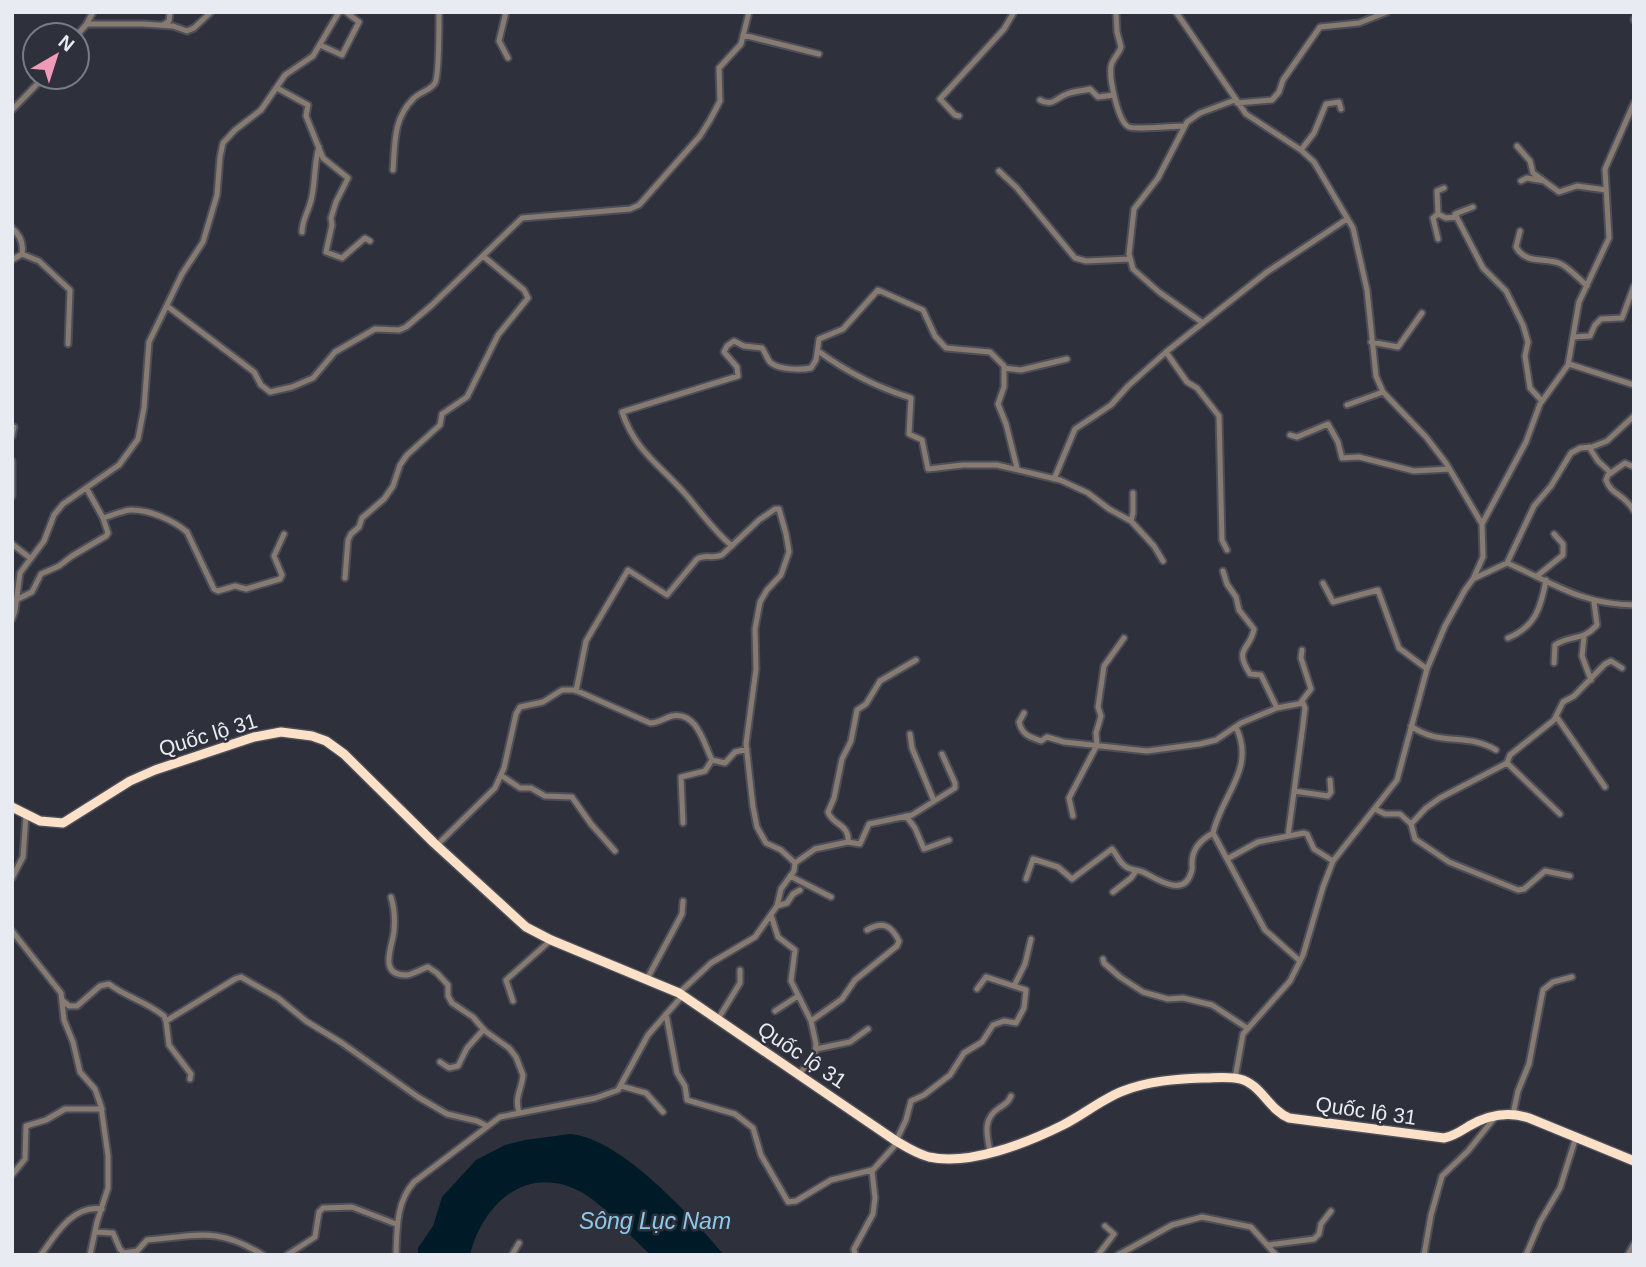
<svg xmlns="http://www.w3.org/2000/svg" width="1646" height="1267" font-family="Helvetica,sans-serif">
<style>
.water{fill:#001b28}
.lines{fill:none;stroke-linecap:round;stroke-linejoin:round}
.minor-casing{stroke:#4c4f59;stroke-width:9}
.highway-casing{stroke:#4c4f59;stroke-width:12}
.minor{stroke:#867a71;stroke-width:5}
.highway{stroke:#fde0c8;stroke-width:9}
.labels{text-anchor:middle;stroke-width:5;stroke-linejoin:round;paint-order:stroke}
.street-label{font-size:21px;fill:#e9ebf2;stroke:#2e313c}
.water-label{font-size:23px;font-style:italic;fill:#8ecae8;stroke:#2e313c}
</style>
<rect width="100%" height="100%" fill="#2e313c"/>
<path class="water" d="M570,1134c51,4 121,82 154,121h-73c-23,-20 -42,-46 -68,-62 -54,-31 -100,9 -113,62h-52v-7l15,-22 9,-29 34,-37 29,-15 20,-5z"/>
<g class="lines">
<g class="minor-casing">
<path id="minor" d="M506,12l-7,29 9,17
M1116,12l1,20 4,15c-2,7 -8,11 -10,19 -2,12 7,57 18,61 9,3 44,-1 55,-1
M1176,12l70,102 55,36 13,12 39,66 14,62 9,86 7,16 43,45 20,26 36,61 1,33 -9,20
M1634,19v1
M87,24h56l30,2 14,5 7,-3 17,-16
M163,25l6,-4 1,-9
M77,35l9,-10 7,-13
M743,35l76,19
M320,45l22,10 17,-33 -13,-10
M277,88l31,17 -2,11 17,42 25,20 -12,24 -5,16 1,7 -6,27 16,6 23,-20 5,3
M1040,100c12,7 16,-2 27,-6 7,-3 16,-3 23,-5l8,8 16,-2
M1237,103l35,-3 7,-8 4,-12 37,-53 39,-4 28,-11
M12,110l32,-33
M959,116l-4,-1 -15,-16 64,-70 10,-17
M1517,146l13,15 3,12 26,19 18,-6 29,4
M1301,150l13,-17 12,-29 13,-2 2,7
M393,170c2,-26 0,-51 20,-71 6,-7 17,-8 22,-16 4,-7 4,-59 4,-71
M999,171l18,17 58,70 11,3 44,-2
M1521,181l6,-3 17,3
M1444,188l-7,3 1,23 8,4 11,-1
M1473,207l-18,7 28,54 23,23 17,34 5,17 -3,14 5,32 12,13
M1438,214l-5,4 5,21
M12,228c8,7 12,15 10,26l-10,6
M1520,231l-4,16c10,18 29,10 45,17 5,2 21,17 26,22
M302,232c0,-11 5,-18 8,-28 6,-18 3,-37 9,-57
M22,254l17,7 31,29 -2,54
M167,306l87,66 7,13 9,7 22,-5 21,-9 22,-26 40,-23 24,1 7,-3 26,-22 90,-87 108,-9 9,-4 61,-69 10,-16 10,-19 -1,-33 22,-24 8,-32
M1203,323l-44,-31 -26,-23 -4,-15 5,-45 24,-31 29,-56 13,-9 35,-13
M1573,337l17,-1 5,-11 6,-6 21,-1 12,-32
M1371,342l27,5 24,-34
M818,351c30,22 58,36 93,47l-2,36 13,6 6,29 35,-4h34l63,15 28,13 21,16 22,12 23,25 9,15
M1166,352l21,30 10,6 22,28 3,124 5,10
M1569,364l65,21
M1004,368l17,2 46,-11
M1347,405l36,-13
M1290,435l7,2 31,-13 10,18 4,16 17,-1 55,14 35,-2
M12,436l2,-9
M1589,447l9,14 13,12
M12,461v35
M1634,467l-9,-4 -17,12 -2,5c5,15 19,14 28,31
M1054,479l21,-50 36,-24 17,-19 38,-34 101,-80 80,-53
M87,489l16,29c8,-2 18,-7 27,-8 18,-1 43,10 57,22l27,57 4,2 17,-5 11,3 34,-10 2,-4 -8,-19 10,-22
M1131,521l2,-8v-20
M1482,524l44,-82 14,-38 28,-39 11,-63 30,-64 -4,-69 29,-66
M12,544l18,14
M732,546c-17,-14 -30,-32 -44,-49 -26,-31 -52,-44 -66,-85l116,-36 -1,-9 -13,-15 3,-6 7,-5 10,5 18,2c4,5 5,12 9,15 9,7 30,7 40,5l5,-8 3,-21 24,-10 35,-39 45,20 12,26 11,12 44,4 14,14v21l-6,17 8,20 11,44
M1507,563c45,19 75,42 127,42
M1223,571l4,13 9,13 3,13 15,19c-4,22 -21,18 -4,45l11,1 16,33
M1537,576l26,-21v-11l-9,-10
M345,578l3,-38 3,-6 8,-7 3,-9 22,-19 9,-13 7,-21 7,-10 33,-30 2,-11 25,-17 31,-62 30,-37 -4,-8 -41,-34
M1323,583l10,19 45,-12 21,58 28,21
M16,600l16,-8 9,-18 18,-8 13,-10 34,-20 2,-3 -5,-15
M12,619l3,-8 5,-38 24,-32 10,-26 9,-11 56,-39 19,-26 6,-31 5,-66 33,-68 21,-32 14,-47 3,-38 3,-14 12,-13 26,-20 24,-35 28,-19 26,-44
M1584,637l-2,19 9,24
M1508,638c27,-11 33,-30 38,-58
M1554,663l1,-18c17,-11 27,-3 42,-20l-3,-23
M576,691l10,-50 42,-71 39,25 30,-36c8,-5 16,0 25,-4l37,-35 16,-11h4l7,25 3,18 -8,23 -14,15 -7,12 -5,27 1,40 -10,75 7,63 4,20 9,16 15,7 14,13
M1301,702l10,-13 -10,-31 1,-8
M1024,713l-5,9c3,13 11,15 22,19l6,-4 17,5 83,9 53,-7 16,-4 25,-17 36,-15 26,-5 2,5 -2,17 -15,111
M1556,716l49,71
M1411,726c29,21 55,6 85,24
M1236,727c20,42 -14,67 -23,106l52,97 35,31
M910,734l2,14 22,53
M1507,763l3,-8 44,-35 9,-18 11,-6 31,-32 6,-3 11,7
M502,776l18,12h11l14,8 27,1 19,27 24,27
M1294,791l34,5 3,-4 -1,-12
M1375,809l10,5h15l11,10 4,15 34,23 69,28 6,-1 21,-18 25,5
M906,816l9,12 9,21 25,-9
M1073,816l-4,-18 28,-53 -1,-12 5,-17 -3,-9 6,-41 20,-28
M683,823l-2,-46 24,-6 7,-11
M1411,824l15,-16 14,-10 67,-35 53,51
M848,842l12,2 9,-20 43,-9 43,-27v-5l-13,-29
M437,845l58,-57 9,-20 12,-54 4,-7 23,-5 19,-12h13l75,33c9,0 14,-5 22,-7 25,-5 32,28 40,44l13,3 10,-11 12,-3
M1227,859l31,-17 46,-9 3,1 7,15 19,12
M795,863l20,-14 33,-7c2,-18 -16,-17 -20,-30l6,-14 8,-39 9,-18 6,-31 9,-6 14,-23 36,-21
M790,876l41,21
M12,878l11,-21 3,-42
M1026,879l7,-20 25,8 14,12 40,-30c5,5 6,12 13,17 6,5 13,3 20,7 13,7 39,24 46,0 2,-4 1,-6 1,-10 0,-14 10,-24 21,-30
M1113,892l18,-14 5,-7
M391,897c3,10 4,23 3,33 0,13 -18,46 13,45 7,-1 14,-6 21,-8l9,6 11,12v11l4,7 21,14 12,14 24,17 7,9 7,18c-1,14 -9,22 -4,37
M777,906l10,-3 6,-9 7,-4
M771,915l7,22 17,13 -4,31 20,40 5,23 -1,9 -16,22
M12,931l49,62 3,27 9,22 7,30 15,17 6,17 7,50v32l-11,34 -7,33
M1103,959l1,4 16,14 23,15 25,7 15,-1 29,7 35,23
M647,979l35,-65 1,-13
M1014,986l11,-22 6,-25
M679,993l32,-30 44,-26 22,-31 4,-17 13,-18 1,-8
M62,1000l7,6h8l23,-20 9,-2c17,13 38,18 55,32l2,5 69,-42 6,-2 37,21 28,23 36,22 76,54 29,17 30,7 10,5
M513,1001l-7,-21 45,-40
M775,1011l23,-15
M666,1014l11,59 8,13 2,14 48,14 18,14 8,27 27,47 8,-1 35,-21 41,-10
M718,1019l22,-36v-13
M166,1021l3,24 22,29 -1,5
M811,1021l31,-22 13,-19 42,-34 2,-5c-8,-16 -16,-20 -32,-11
M816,1049l34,-7 18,-13
M440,1062l9,6 9,-2 9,-18 17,-19
M1235,1078l8,-44 47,-53 13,-26 20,-68 10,-26 64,-81 30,-111 18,-43 20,-36 8,-11 34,-16 27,-57 17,-20 20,-33 9,-5 12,-1 15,-6 27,-25
M621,1086l25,7 17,19
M1513,1114l5,-23 11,-27 14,-74 10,-8 19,-5
M896,1141l10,-21 5,-19 13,-6 26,-20 14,-22 18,-11 11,-17 11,-4 12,2 8,-15 2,-18 -40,-13 -9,12
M990,1152c-3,-17 -8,-33 9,-44 6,-4 9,-5 12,-12
M12,1175l13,-16 1,-33 20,-6 19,-11h37
M95,1232l18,1 7,16 4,4 13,-2 10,-11c50,-4 70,-14 116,15
M1268,1245l46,-6 5,-5 2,-10 10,-13
M41,1255c14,-20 32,-51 61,-46
M287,1255l28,-18 4,-25 4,-4 29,-1 44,17
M396,1255c1,-26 0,-53 18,-73l86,-65 96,-19 22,-8 30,-55 35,-40
M512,1255l7,-12
M855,1255l-1,-6 19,-35 2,-16 -3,-27 26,-29
M1098,1255l16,-21 -9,-8
M1118,1255l54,-30 30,-8 49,10 25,28
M1424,1255l7,-40 11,-39 26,-25 28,-35
M1526,1255l14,-33 20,-34 16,-51
M1628,1255l6,-11"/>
</g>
<g class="highway-casing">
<path id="highway" d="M12,807l28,14 23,2 67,-42 25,-11 99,-33 27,-5 31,4 14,5 18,13 90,89 92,84 25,13 128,53 217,148c10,6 21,13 33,16 40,9 98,-14 134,-32 20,-10 39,-26 60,-34 25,-10 53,-12 79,-13 12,0 26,-2 38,1 21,5 29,31 49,39l155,20c10,-2 17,-7 25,-12 19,-11 39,-15 60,-8l105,43"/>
</g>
<use href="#minor" class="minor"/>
<use href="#highway" class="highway"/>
</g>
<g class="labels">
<g class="street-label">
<text transform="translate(208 735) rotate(-17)" y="7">Quốc lộ 31</text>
<text transform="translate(802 1055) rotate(34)" y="7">Quốc lộ 31</text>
<text transform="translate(1366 1111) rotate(8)" y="7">Quốc lộ 31</text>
</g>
<g class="water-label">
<text x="655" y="1229">Sông Lục Nam</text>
</g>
</g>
<rect width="1646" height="1267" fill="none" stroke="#e9ebf2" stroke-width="28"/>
<g transform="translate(56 56) rotate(39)"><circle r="33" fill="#2e313c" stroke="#797b85" stroke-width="2"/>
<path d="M0-5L12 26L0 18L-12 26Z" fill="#f09ab7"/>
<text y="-10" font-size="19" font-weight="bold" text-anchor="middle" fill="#e9ebf2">N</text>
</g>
</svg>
